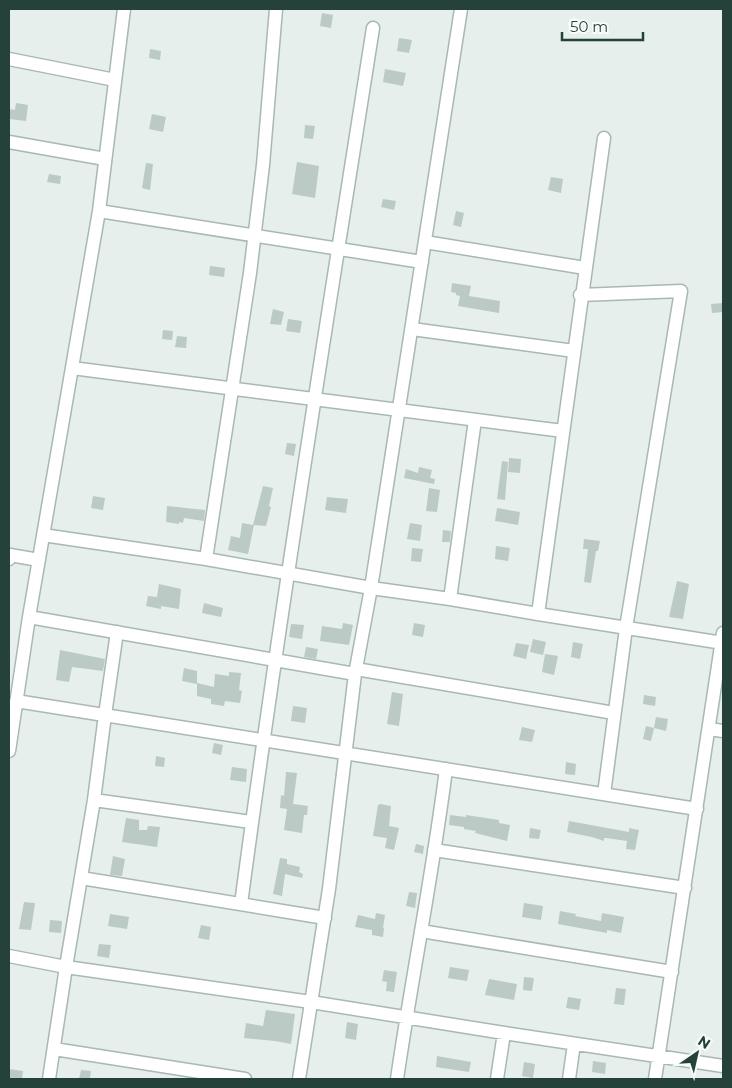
<svg xmlns="http://www.w3.org/2000/svg" width="732" height="1088" font-family="Montserrat,sans-serif">
<style>
.building{fill:#bbcac4}
.lines{fill:none;stroke-linecap:round;stroke-linejoin:round}
.minor-casing{stroke:#a8b8b2;stroke-width:15}
.minor{stroke:#fff;stroke-width:12}
</style>
<rect width="100%" height="100%" fill="#e6efeb"/>
<path class="building" d="M322,13l11,2 -2,13 -11,-2z
M399,38l13,2 -3,13 -12,-2z
M150,49l11,2 -1,9 -11,-2z
M385,69l21,4 -3,13 -20,-4z
M16,103l12,2 -2,16 -17,-2v-10l6,1z
M152,114l14,3 -3,15 -14,-3z
M305,125l10,1 -2,13 -9,-1z
M297,162l22,4 -4,32 -23,-4z
M146,163l7,1 -3,26 -8,-2z
M49,174l12,2 -1,8 -13,-2z
M551,177l12,2 -2,14 -13,-3z
M383,199l13,2 -2,9 -13,-3z
M456,211l8,2 -3,14 -8,-2z
M210,266l15,2 -1,9 -15,-2z
M452,283l19,3 -2,10 31,5 -1,12 -41,-7 2,-10 -4,-1v-2l-5,-1z
M723,303v9l-11,1 -1,-9z
M273,309l11,3 -3,13 -11,-1z
M288,319l14,2 -2,12 -14,-2z
M163,330l10,1 -1,9 -10,-1z
M177,336l10,1 -1,11 -11,-1z
M287,443l9,1 -2,12 -9,-2z
M509,458l12,1 -1,14 -12,-1z
M502,461l6,1 -3,38 -8,-1z
M419,467l13,3 -2,8 5,1 -1,5 -30,-6 2,-9 12,4z
M263,486l10,2 -4,18 2,1 -5,19 -12,-1 -6,29 -20,-4 3,-14 9,2 2,-15 11,2z
M429,488l11,2 -3,22 -11,-1z
M93,496l12,2 -2,12 -12,-2z
M327,497l21,2 -2,14 -21,-3z
M167,506l38,4 -1,11 -20,-3 -1,5 -4,-1v2l-13,-2z
M497,508l23,4 -2,13 -23,-4z
M410,523l12,2 -2,16 -13,-2z
M443,530l8,1 -1,11h-8z
M584,539l16,2 -2,10h-2l-5,32 -7,-1 4,-33h-5z
M496,546l14,2 -2,13 -13,-2z
M412,548l11,1 -2,13 -10,-1z
M677,581l12,3 -6,35 -14,-2z
M159,584l22,5 -2,20 -18,-3v3l-15,-3 2,-10 9,1z
M204,603l19,5 -2,9 -19,-4z
M343,623l10,2 -4,20 -29,-4 2,-15 20,3z
M414,623l11,2 -2,12 -11,-2z
M291,624l13,1 -2,14 -13,-2z
M533,639l13,3 -3,13 -13,-3z
M573,642l10,2 -3,15 -9,-2z
M516,643l13,2 -3,14 -13,-3z
M306,647l12,2 -2,10 -12,-2z
M60,650l45,9 -2,12 -31,-4 -3,15 -13,-2z
M545,654l13,2 -4,19 -12,-3z
M184,668l13,3v13l-15,-3z
M229,672l12,1 -2,17 3,1 -2,12 -15,-2 -1,5 -13,-2v-5l-14,-3v-13l17,4 1,-13 14,2z
M392,692l11,2 -4,32 -12,-2z
M644,695l12,2 -1,9 -12,-2z
M293,706l14,2 -2,15 -14,-2z
M656,717l12,2 -2,12 -12,-3z
M646,726l8,2 -3,13 -8,-2z
M522,727l13,3 -3,12 -13,-2z
M214,743l9,2 -2,10 -9,-2z
M156,756l9,2 -1,9 -9,-1z
M566,762l10,2 -1,11 -10,-1z
M232,767l15,2 -1,13 -16,-2z
M286,772l11,1 -4,31 15,2 -1,9h-3l-2,18 -18,-3 3,-21 -7,-1 1,-13 3,1z
M380,804l11,2 -2,20 10,2 -5,22 -9,-2 2,-10 -14,-2 5,-31z
M450,815l16,2v-2l33,5v3l11,2 -3,16 -32,-8 1,-2 -12,-2v-2l-15,-2z
M126,818l13,2v10h8l1,-4 12,1 -3,20 -35,-5z
M569,821l60,11v-4l10,2 -4,20 -9,-1 1,-8 -21,-3h-2v3l-12,-4 -25,-5z
M530,828l11,2 -2,9 -10,-1z
M416,844l8,2 -1,8 -9,-2z
M113,856l12,3 -3,17 -12,-1z
M280,858l7,1v5l13,3 -1,5 4,2 -1,4 -17,-4 -3,22 -9,-2z
M409,892l8,1 -2,15 -9,-2z
M24,902l11,1 -4,27 -12,-1z
M524,903l19,3 -2,14 -19,-3z
M560,911l16,3 -1,2 26,5 1,-8 22,4 -3,16 -14,-3v3l-49,-9z
M376,913l9,2 -2,13h1l-1,9 -11,-2v-5l-17,-3 3,-12 17,4z
M110,914l19,3 -2,12 -19,-3z
M50,920l12,1 -1,12 -12,-1z
M201,925l10,2 -2,13 -11,-2z
M99,944l12,1 -2,13 -12,-2z
M450,967l19,3 -2,11 -19,-3z
M384,970l13,2 -3,20 -8,-1 1,-9 -5,-1z
M524,977l10,1 -2,13 -9,-1z
M489,979l28,5 -3,16 -29,-5z
M616,988l10,1 -2,16 -10,-1z
M568,997l13,2 -2,11 -13,-2z
M266,1010l29,4 -4,30 -16,-3 -31,-3 2,-15 17,3z
M347,1022l11,2 -2,16 -11,-2z
M437,1056l34,6 -2,10 -33,-5z
M593,1061l13,2 -1,11 -13,-2z
M524,1062l11,2 -2,14 -11,-2z
M9,1069l14,2 -1,8h-13z
M81,1070l10,1 -1,8h-11z"/>
<g class="lines">
<g class="minor-casing">
<path id="minor" d="M9,59l106,21
M9,142l96,17
M99,211l323,51
M425,242l160,26
M580,295l101,-4 -55,337 -22,166
M412,329l162,22
M72,368l491,63
M43,535l163,24 165,29 79,11 88,15 185,29
M9,559l1,-4 29,5
M206,559l44,-286 13,-108 13,-156
M450,599l25,-179
M538,614l66,-476
M29,617l326,57
M356,669l258,44
M16,701l681,108
M709,729l14,2
M9,751l20,-134 70,-406 25,-202
M94,800l157,22
M434,850l251,38
M81,878l244,40
M241,904c39,-293 86,-584 132,-876
M421,931l251,41
M9,956l57,11 245,35 193,31 219,33
M54,1049l191,30
M49,1079l17,-112 28,-167 11,-85 12,-83
M299,1079l30,-190 26,-215 16,-86 90,-579
M397,1079c15,-103 36,-206 49,-310
M497,1079l7,-46
M569,1079l5,-35
M655,1079l68,-446"/>
</g>
<use href="#minor" class="minor"/>
</g>
<rect width="732" height="1088" fill="none" stroke="#24423a" stroke-width="20"/>
<g transform="translate(697 1053) rotate(34)" stroke="#f7fbf9" stroke-width="4" paint-order="stroke">
<path d="M0-4L9 19L0 12L-9 19Z" fill="#24423a"/>
<text y="-8" font-size="14" font-weight="bold" text-anchor="middle" fill="#24423a">N</text>
</g>
<path d="M562 32v8h81v-8" fill="none" stroke="#24423a" stroke-width="2.5"/>
<text x="570" y="32" font-size="15" fill="#24423a" stroke="#f7fbf9" stroke-width="4" paint-order="stroke">50 m</text>
</svg>
